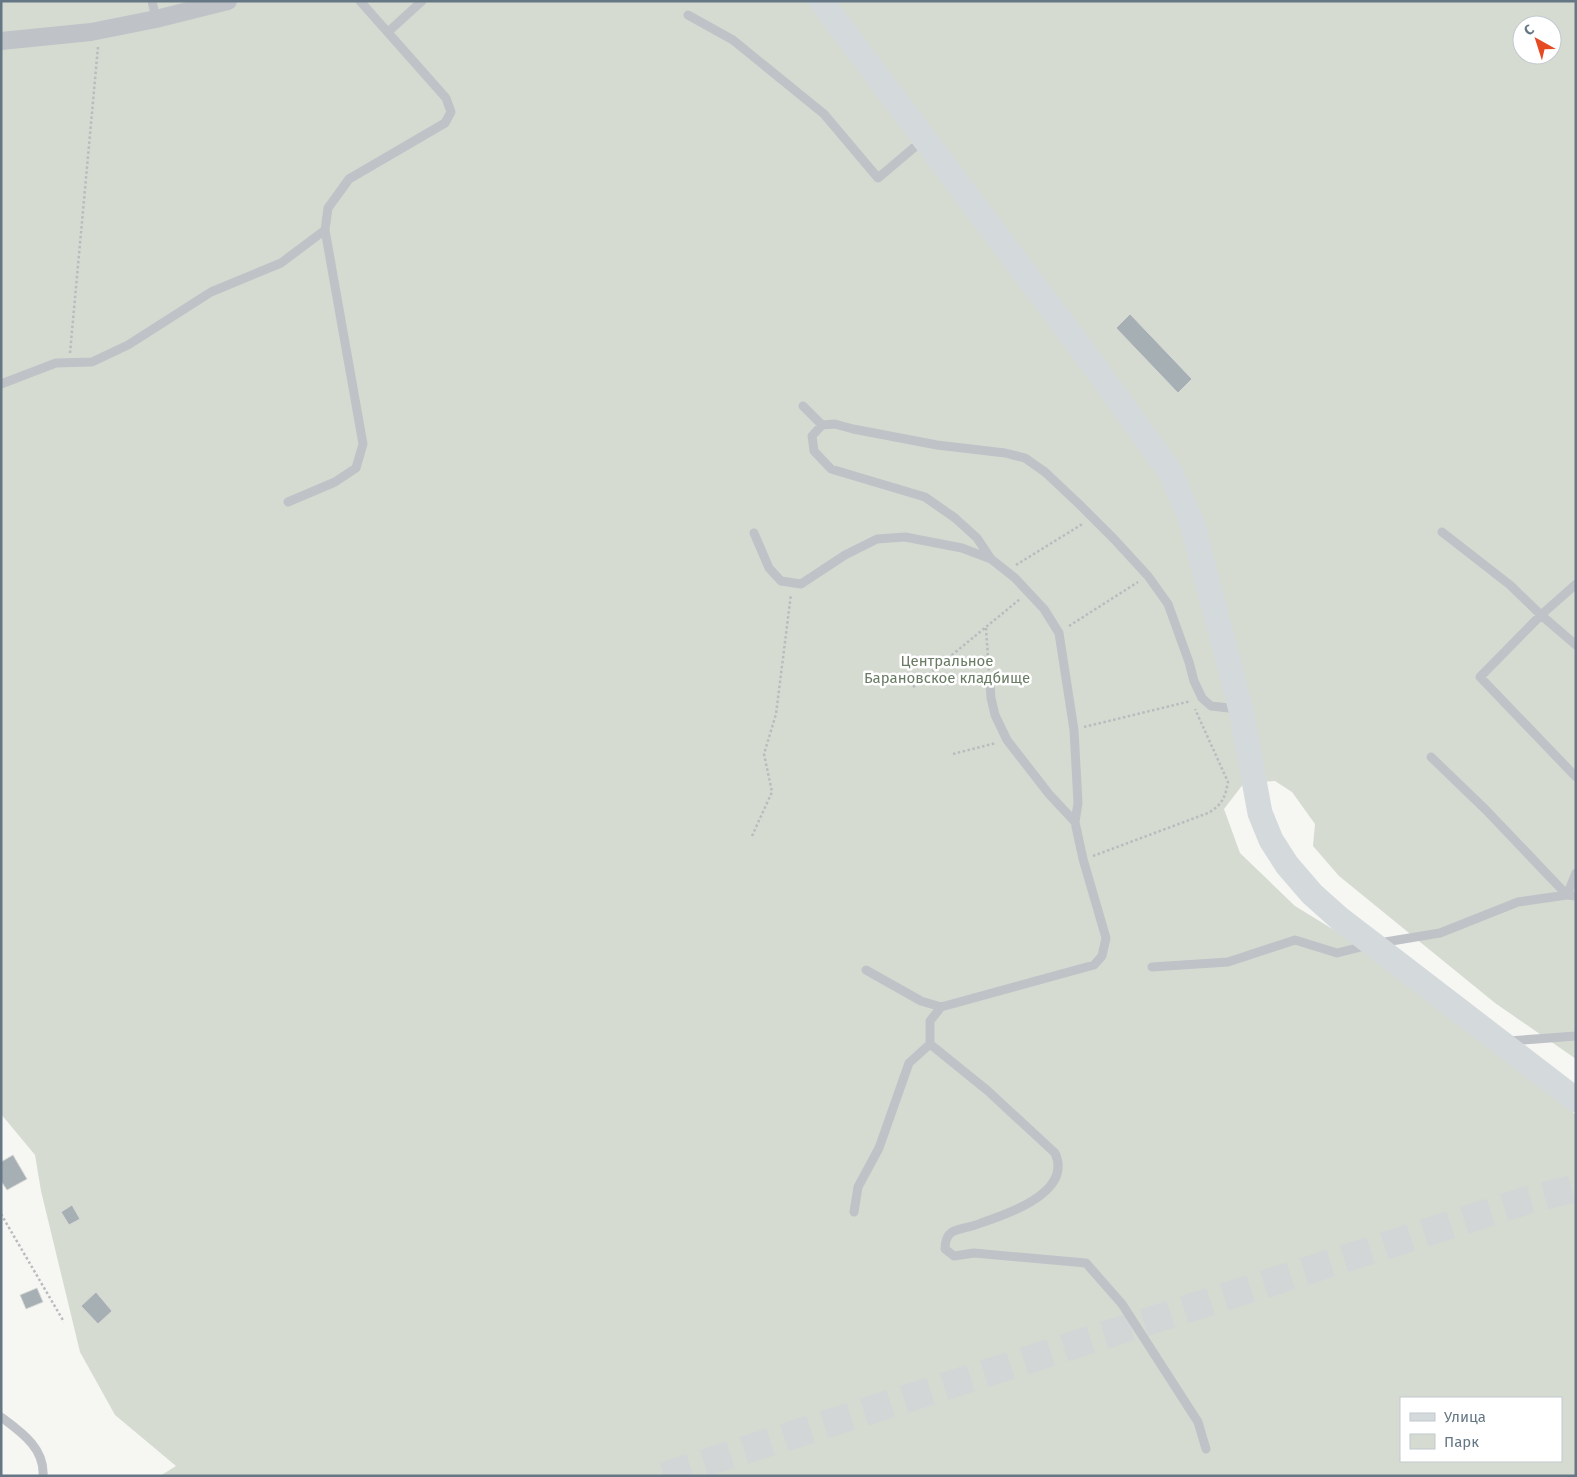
<svg xmlns="http://www.w3.org/2000/svg" width="1577" height="1477" font-family="'Fira Sans',sans-serif">
<style>
.green{fill:#d6dbd2;fill-rule:evenodd}
.building{fill:#a6afb4;stroke:#d8d8d5}
.lines{fill:none;stroke-linecap:round;stroke-linejoin:round}
.highway-tunnel{stroke:#d2d6d7;stroke-width:28;stroke-dasharray:28 14;stroke-linecap:butt}
.path{stroke:#b9bcbe;stroke-width:2.5;stroke-dasharray:2.5 2.5;stroke-linecap:butt}
.lane{stroke:#bfc3c7;stroke-width:9}
.street{stroke:#bfc3c7;stroke-width:18}
.secondary{stroke:#d4d9dc;stroke-width:25}
.labels{text-anchor:middle;stroke-width:5;stroke-linejoin:round;paint-order:stroke}
.park-label{font-size:15px;fill:#697b64;stroke:#fff}
</style>
<rect width="100%" height="100%" fill="#f6f6f3"/>
<path class="green" d="M1,1h1575v1058l-81,-56 -156,-127 -26,-30 2,-22 -23,-32 -17,-11 -31,2 -20,26 16,44 55,53 57,35 222,172 2,3v360h-1416l16,-10 -61,-51 -35,-63 -39,-161 -6,-36 -34,-41zM1522,25h30v30h-30zM1401,1398h160v63h-160z"/>
<path class="building" d="M1130,314l62,65 -14,14 -62,-65z
M13,1155l14,24 -20,11 -6,-9v-19z
M72,1205l8,14 -11,6 -8,-13z
M37,1288l6,14 -17,7 -6,-14z
M96,1292l16,19 -14,13 -17,-18z"/>
<g class="lines">
<path class="highway-tunnel" d="M664,1476l861,-275 51,-13"/>
<path class="path" d="M70,353l28,-306
M1016,565l68,-42
M1069,626l69,-44
M986,628l3,45
M913,687l107,-88
M1084,727l107,-26
M953,754l43,-11
M752,836l20,-44 -8,-38 12,-40 15,-120
M1093,856l115,-43c14,-8 17,-15 20,-31l-33,-73
M1,1214l63,108"/>
<path class="lane" d="M152,1l4,18
M688,15l45,25 91,74 54,64 45,-38
M388,32l34,-31
M1,384l55,-21 36,-1 36,-17 83,-53 70,-29 44,-33
M803,406l19,19
M288,502l47,-20 21,-14 7,-24 -38,-214 3,-22 21,-29 96,-56 6,-11 -5,-14 -86,-97
M1442,532l68,53 31,30 35,30
M754,533l15,35 12,13 20,3 44,-29 32,-16 28,-2 57,11 29,11
M1576,584l-35,31 -61,62 96,100
M990,683l1,15 4,17 12,25 42,54 26,28
M1431,757l55,53 81,85 9,-22
M1152,967l76,-5 67,-22 42,13 36,-9 67,-11 78,-31 49,-7 9,1
M866,970l55,31 20,6
M1509,1041l67,-5
M854,1212l4,-25 21,-39 30,-85 21,-19
M1,1417c20,15 44,31 42,59
M1206,1449l-8,-27 -76,-118 -36,-41 -112,-10 -20,3 -9,-7c0,-7 1,-13 7,-17 8,-4 20,-5 29,-9 27,-9 92,-31 74,-70l-67,-62 -58,-47v-23l11,-14 153,-42 8,-9 4,-18 -23,-79 -8,-37 3,-19 -4,-73 -15,-97 -15,-24 -29,-31 -24,-19 -14,-21 -22,-20 -30,-21 -94,-28 -17,-18 -2,-15 10,-11 13,-1 18,5 84,16 68,8 20,5 20,14 35,33 34,34 34,37 20,28 21,58 5,19 8,17 9,8 27,3"/>
<path class="street" d="M1,41l90,-9 65,-13 72,-18"/>
<path class="secondary" d="M821,1l263,351 87,121 21,50 49,187 19,103 11,27 16,25 25,29 28,25 236,181"/>
</g>
<g class="labels">
<g class="park-label">
<text x="947" y="666">Центральное<tspan x="947" dy="17">Барановское кладбище</tspan></text>
</g>
</g>
<rect width="1577" height="1477" fill="none" stroke="#657784" stroke-width="5"/>
<rect x="1400" y="1397" width="162" height="65" fill="#ffffff" stroke="#c1c9ce"/>
<rect x="1410" y="1413" width="25" height="8" fill="#d4d9dc" stroke="#c1c9ce"/>
<text x="1444" y="1422" font-size="15" fill="#657784">Улица</text>
<rect x="1410" y="1434" width="25" height="15" fill="#d6dbd2" stroke="#c1c9ce"/>
<text x="1444" y="1447" font-size="15" fill="#657784">Парк</text>
<g transform="translate(1537 40) rotate(321)"><circle r="24" fill="#ffffff" stroke="#c1c9ce"/>
<path d="M0-4L9 19L0 12L-9 19Z" fill="#e64a23"/>
<text y="-8" font-size="14" font-weight="bold" text-anchor="middle" fill="#657784">С</text>
</g>
</svg>
